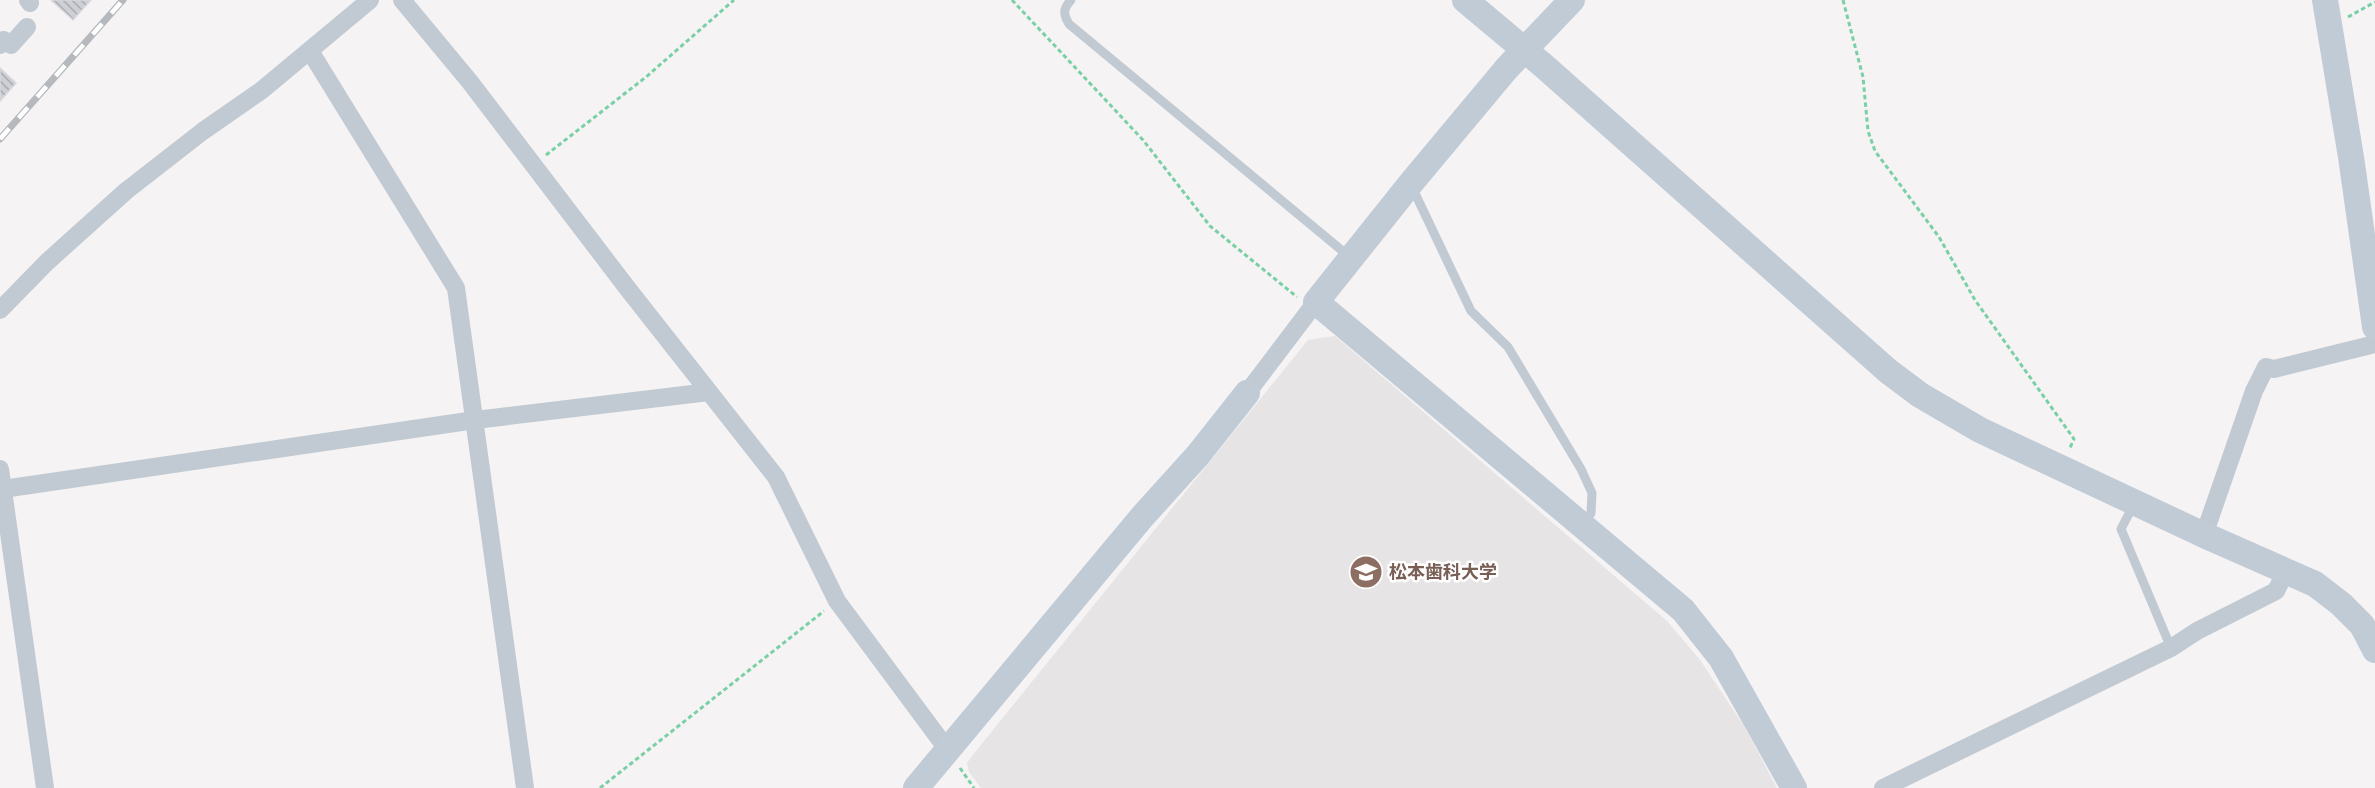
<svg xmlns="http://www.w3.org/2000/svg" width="2375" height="788" font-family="'Alegreya Sans','Noto Sans JP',sans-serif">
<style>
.education{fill:#e6e4e5}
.building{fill:url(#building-back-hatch);stroke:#d7d9de;stroke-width:1.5}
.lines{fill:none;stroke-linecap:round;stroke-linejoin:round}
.path{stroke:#7ad0a6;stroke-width:3;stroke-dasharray:4.5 3;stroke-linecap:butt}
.lane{stroke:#c1cad2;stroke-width:9}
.street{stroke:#c1cad2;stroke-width:18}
.secondary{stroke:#c1cbd6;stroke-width:26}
.rail-casing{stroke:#b5b8bd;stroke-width:7}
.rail{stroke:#fff;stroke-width:4.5;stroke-dasharray:14;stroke-linecap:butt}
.labels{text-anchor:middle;stroke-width:5;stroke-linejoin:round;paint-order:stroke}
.education-label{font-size:18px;font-weight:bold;fill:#785e54;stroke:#fff;text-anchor:start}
</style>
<defs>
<pattern id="building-back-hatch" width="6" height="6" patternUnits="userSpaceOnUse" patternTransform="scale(1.5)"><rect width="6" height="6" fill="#cdcfd5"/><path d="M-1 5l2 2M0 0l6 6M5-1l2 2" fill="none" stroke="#a8abb0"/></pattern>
</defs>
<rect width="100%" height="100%" fill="#f5f3f3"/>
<path class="education" d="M1335,336l332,285 33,39 44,66 33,62h-796l-12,-16 -2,-9 9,-12 332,-411z"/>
<path class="building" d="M51,0h40l-18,20z
M0,68l16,15 -16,18z"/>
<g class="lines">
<path class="path" d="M1012,0l131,140 67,86 87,71
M1843,0l20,77 5,54 7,20 64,86 36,63 99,139 -5,11
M2348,17l27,-15
M546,155l100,-78 88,-77
M960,768l14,20
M600,788l224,-177"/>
<path class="lane" d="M1071,0c-8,9 -8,14 -2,24l282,234
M1412,187l59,124 37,36 73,122 11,24 -1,20 -7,11
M2134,504l-13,25 50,119"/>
<path class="street" d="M28,0l2,3
M402,0l68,82 158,207 148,188 61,124 110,148
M0,45l4,-5 7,5 16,-18
M310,51l146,237 69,500
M0,310l47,-48 79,-71 77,-60 59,-41 108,-90
M1247,393l69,-91
M0,469l45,319
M3,489l472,-69 234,-28
M2204,535l50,-144 12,-24 8,2 101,-25
M1883,788l288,-140 26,-17 79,-40 10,-20"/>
<path class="secondary" d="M1465,0l80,67 343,304 32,24 60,35 224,105 111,49 26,20 21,21 13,25
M1572,0l-65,68 -96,115 -95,119 367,308 38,48 73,130
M2325,0l26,157 24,170
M916,788l226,-271 56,-62 49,-62"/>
<g class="rail-casing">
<path id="rail" d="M0,139l123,-139"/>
</g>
<use href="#rail" class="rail"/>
</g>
<defs>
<g id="university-disc" transform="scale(1.725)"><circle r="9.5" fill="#8d6e63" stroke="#fff"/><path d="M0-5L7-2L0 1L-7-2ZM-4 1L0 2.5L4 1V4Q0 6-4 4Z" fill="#fff"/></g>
</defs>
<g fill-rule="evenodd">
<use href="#university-disc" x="1366" y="572"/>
</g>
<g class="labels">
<g class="education-label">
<text x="1389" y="578">松本歯科大学</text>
</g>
</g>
</svg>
